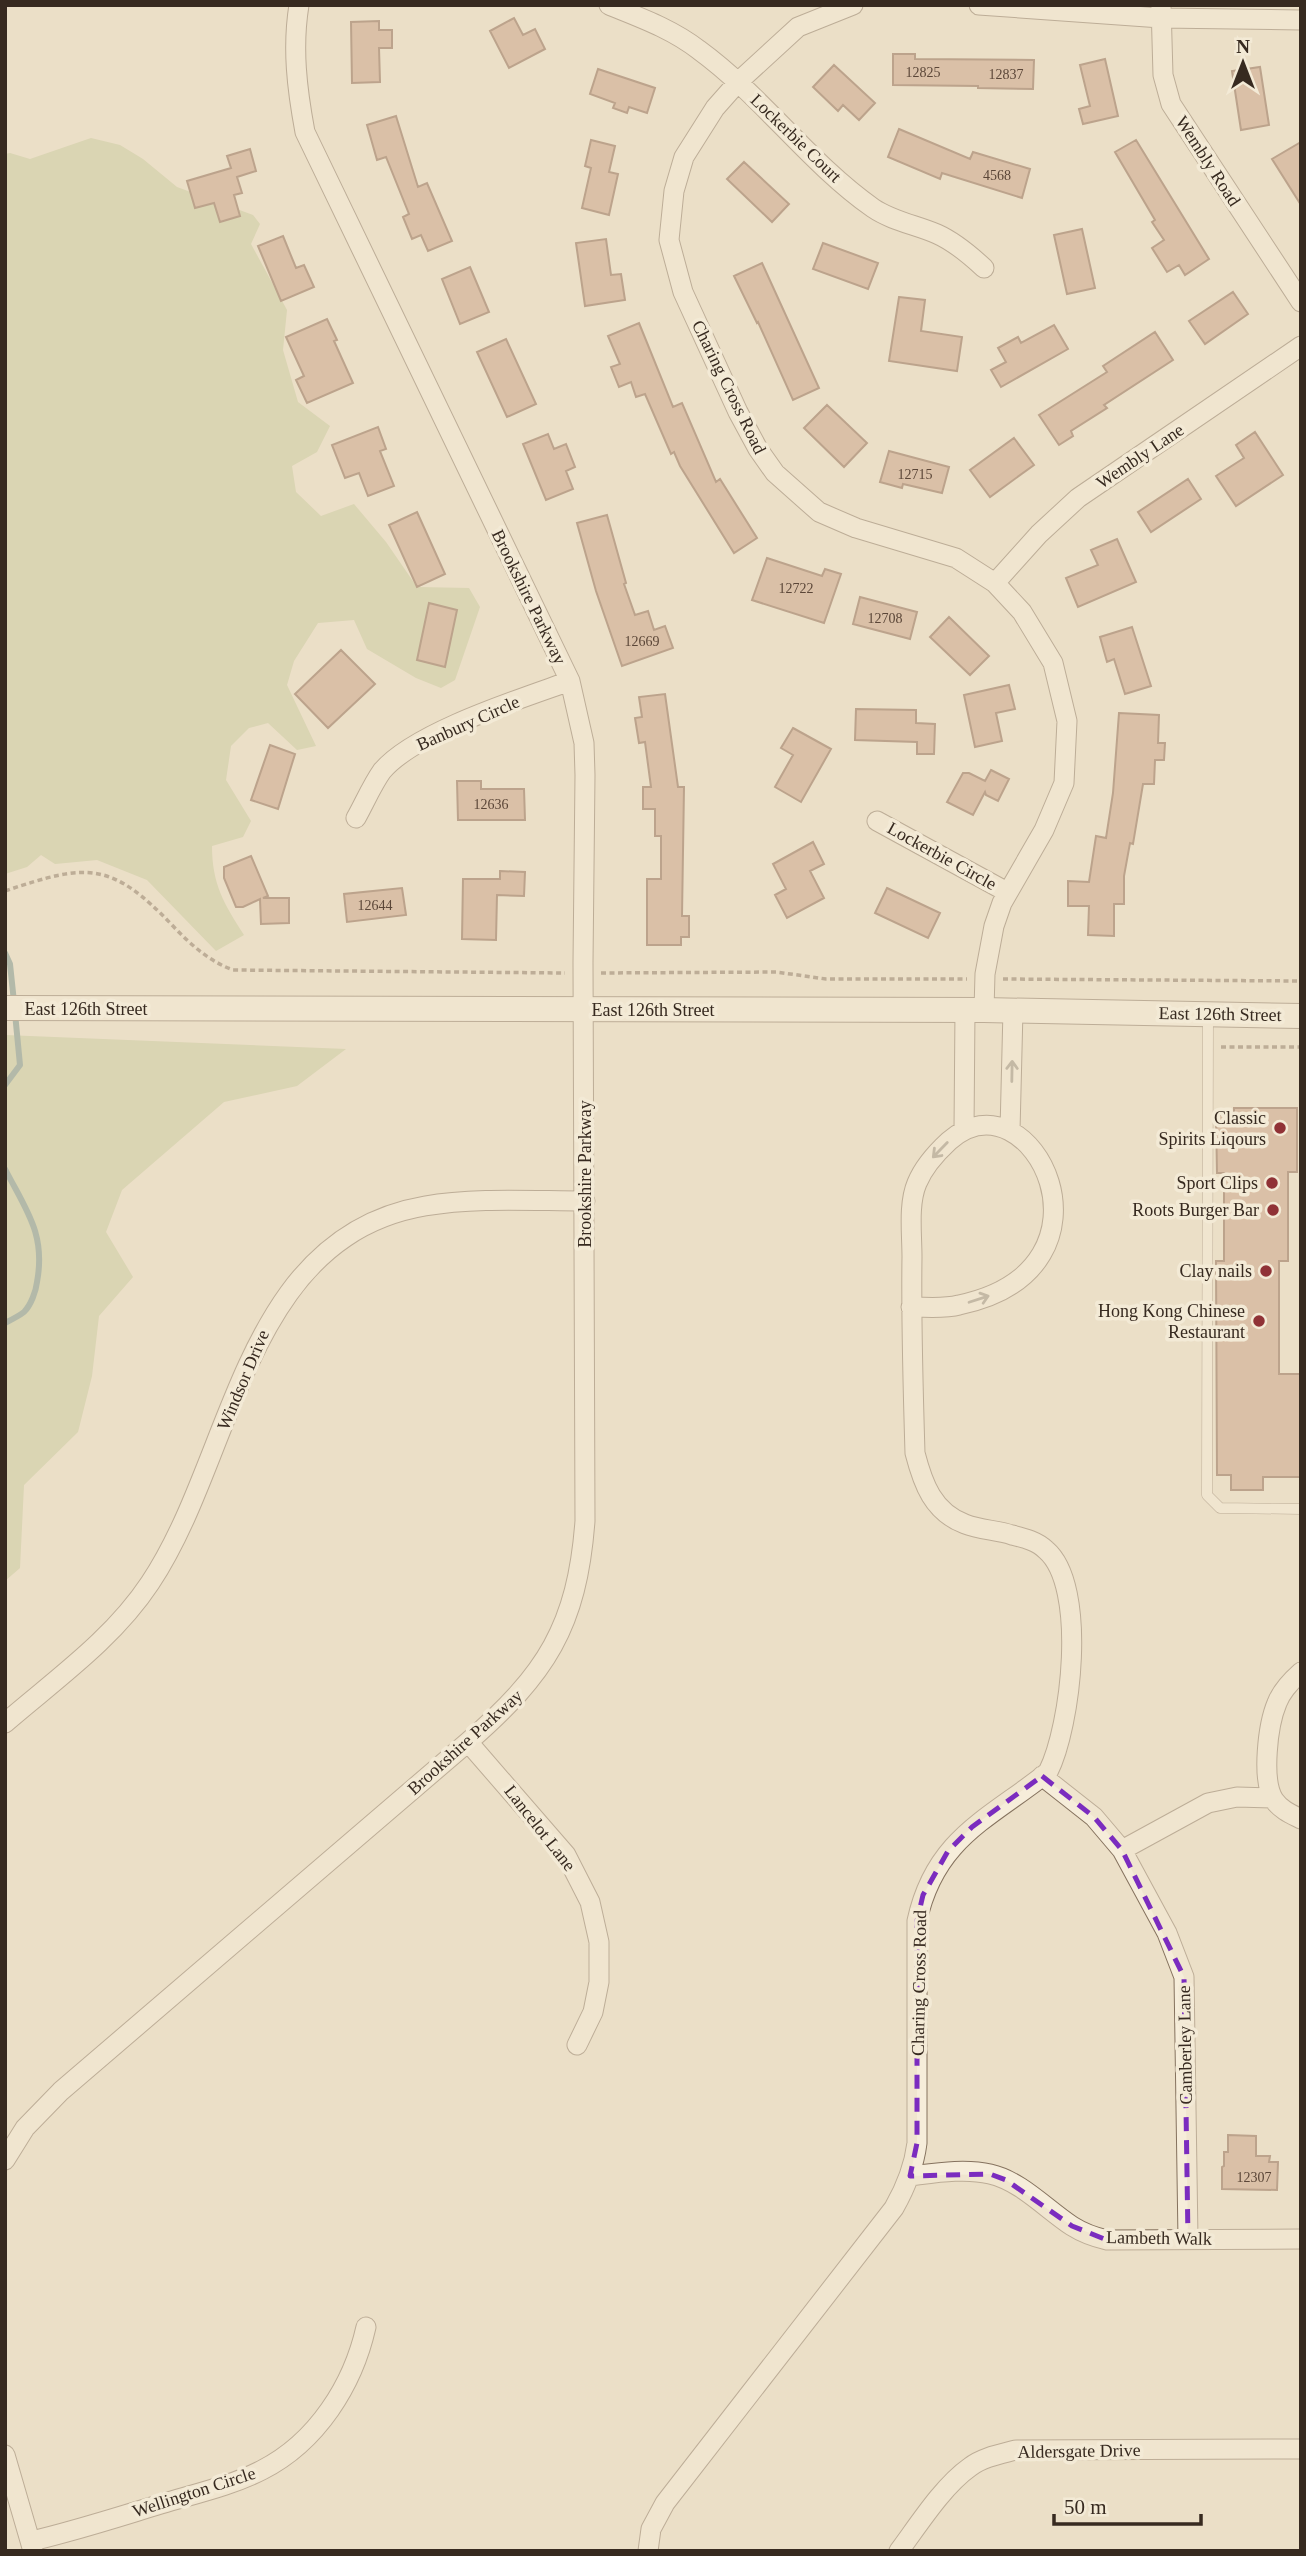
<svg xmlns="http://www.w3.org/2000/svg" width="1306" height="2556" font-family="Georgia,serif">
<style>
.green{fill:#c5c99b}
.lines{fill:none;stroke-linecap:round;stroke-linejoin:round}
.stream{stroke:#6f8d85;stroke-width:6}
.building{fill:#c69b80;stroke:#835c45;stroke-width:2}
.service-casing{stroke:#85725e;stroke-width:11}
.minor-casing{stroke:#85725e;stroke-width:21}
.tertiary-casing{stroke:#85725e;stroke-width:26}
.path{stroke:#85725e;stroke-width:3.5;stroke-dasharray:5 3.5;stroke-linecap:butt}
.service{stroke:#f6edda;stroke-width:10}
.minor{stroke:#f6edda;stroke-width:19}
.tertiary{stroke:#f6edda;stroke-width:24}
.oneway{stroke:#968c7d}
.marked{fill:none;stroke:#7b2cbf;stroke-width:5;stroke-dasharray:14 9;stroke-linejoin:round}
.poi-dot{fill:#903236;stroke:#f3ead6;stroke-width:2.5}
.labels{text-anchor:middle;stroke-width:7;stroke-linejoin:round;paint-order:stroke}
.number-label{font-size:14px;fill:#5b4638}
.street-label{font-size:18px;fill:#372a20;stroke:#f3ead6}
.poi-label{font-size:18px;fill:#372a20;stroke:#f3ead6;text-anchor:end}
</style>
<rect width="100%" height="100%" fill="#ebdfc7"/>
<path class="green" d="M91,138l29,7 23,14 34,28 76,28 7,9 -9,20 36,66 -4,40 15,52 32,24 -13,26 -25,14 4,26 25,24 33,-12 32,38 31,45 52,1 11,19 -25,73 -14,8 -25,-10 -49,-29 -13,-29 -36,3 -24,38 -7,24 29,61 -19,4 -29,-27 -19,5 -18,18 -5,34 25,41 -8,16 -31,9c0,38 12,58 32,89l-28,16 -69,-71 -50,-20 -42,4 -14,-9 -14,12 -22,7v-720l5,-1 20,6z
M5,1035l341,14 -49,37 -73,16 -102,88 -16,42 27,45 -34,39 -7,60 -14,56 -54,53 -4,83 -15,13z"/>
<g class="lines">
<path class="stream" d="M5,953l5,11 4,38
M5,1085l15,-20 -5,-52
M5,1169c21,41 41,65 32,113 -1,9 -6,23 -13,30 -5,4 -13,8 -19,11"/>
</g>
<path class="building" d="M514,18l9,17 12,-6 10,20 -36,19 -19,-37z
M379,21v9h13v18h-13l1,34 -28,1 -1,-61z
M893,54h22v5l119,1 -1,29 -55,-1v-2l-85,-1z
M1105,59l13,57 -35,8 -4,-15 11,-3 -10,-41z
M834,65l41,38 -16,17 -16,-15 -5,6 -25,-24z
M1260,67l9,58 -28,5 -9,-59z
M598,69l57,19 -8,25 -18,-6 -2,6 -14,-5 2,-5 -25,-9z
M396,116l22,71 9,-4 25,58 -24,10 -7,-16 -9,4 -9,-22 6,-3 -23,-57 -9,3 -10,-35z
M899,129l71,30 3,-7 57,17 -8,29 -80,-25 -2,6 -52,-22z
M591,140l24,6 -6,26 9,2 -9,41 -27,-7 9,-40 -6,-2z
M1136,140l73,119 -24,16 -6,-10 -12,7 -15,-24 12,-8 -12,-18 3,-2 -40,-68z
M1301,142v63l-29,-46z
M250,149l6,22 -19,6 5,16 -8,2 6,21 -20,6 -6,-19 -19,5 -8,-27 44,-13 -4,-12z
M744,162l45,42 -17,18 -45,-43z
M1082,229l13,59 -28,6 -13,-59z
M283,236l13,32 8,-3 10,22 -33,14 -23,-55z
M606,239l5,36 10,-1 4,26 -40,6 -9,-63z
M823,243l55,20 -10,26 -55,-20z
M762,263l57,125 -26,12 -35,-78 -1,1 -23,-47z
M470,267l19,45 -29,12 -18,-45z
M1233,292l15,22 -43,30 -16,-23z
M899,297l26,3 -4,31 41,6 -5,34 -68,-10z
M327,319l10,21 -3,1 19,42 -46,20 -11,-23 8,-4 -18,-39z
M639,323l34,84 9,-4 34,79 4,-3 37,59 -23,15 -54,-87 -6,-14 -3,2 -26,-60 -9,3 -5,-15 -12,5 -8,-20 9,-3 -12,-28z
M1054,325l14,24 -67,38 -10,-17 15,-8 -8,-14 20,-11 3,6z
M1155,332l18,28 -69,45 3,3 -36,23 2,5 -14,9 -20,-30 68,-43 -4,-6z
M506,339l30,65 -29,13 -30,-65z
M827,405l40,38 -23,24 -40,-39z
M378,427l8,22 -6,2 14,35 -26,10 -9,-23 -14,5 -13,-33z
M1255,432l28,43 -47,31 -20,-30 28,-18 -8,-13z
M548,434l6,15 12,-5 9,23 -9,4 7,18 -27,11 -23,-56z
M1014,438l20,27 -44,32 -20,-27z
M889,451l60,16 -7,26 -39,-9 -1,4 -22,-6z
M1188,479l13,20 -50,33 -13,-20z
M417,512l28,62 -28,13 -28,-62z
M607,515l19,68 -2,1 11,31 13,-4 6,19 11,-4 8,22 -51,18 -26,-75 -19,-68z
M1117,539l19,43 -58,25 -12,-29 32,-13 -7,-15z
M767,558l55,18 3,-7 16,5 -17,49 -72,-23z
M860,597l57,15 -7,27 -57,-15z
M429,603l28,7 -12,57 -28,-7z
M949,617l40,39 -19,19 -40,-38z
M1132,627l19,59 -26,8 -11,-35 -7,3 -7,-25z
M341,650l34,34 -47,44 -33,-34z
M1009,685l6,24 -19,4 6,28 -27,6 -11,-52z
M665,694l13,93h6l-2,129h7v21h-8v8h-34v-66h14v-43h-6v-27h-12v-22h8l-6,-45 -6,1 -4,-25 7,-1 -3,-20z
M856,709l60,1v13l19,1 -1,30h-17v-12l-62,-2z
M1119,713l40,2 -1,28h7l-1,17h-9l-1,24h-11l-10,60 -3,-1 -6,33v28h-10v32l-26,-1 1,-29h-21v-25l21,1 7,-46 10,2 7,-45z
M793,728l38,21 -30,53 -26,-15 18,-32 -12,-7z
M270,745l25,9 -17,55 -27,-9z
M991,770l18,9 -11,22 -12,-6 -1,-3 -12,23 -26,-13 16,-29h6l16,8z
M457,781h24v8h43l1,31h-67z
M813,842l11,22 -14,7 14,27 -37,20 -12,-23 11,-6 -13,-25z
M251,856l17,40 -5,2h26v25l-28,1 -1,-25 -17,8h-7l-12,-29v-11z
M500,871l25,1 -1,24 -27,-1 -1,45 -34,-1 1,-60h37z
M402,888l4,27 -59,7 -3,-28z
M887,888l53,25 -12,25 -53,-25z
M1234,1108h63v64h-9v89h-9v113h22v103h-38v13h-32v-15h-14l-1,-214h8v-88h-7l-1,-58h18z
M1228,2135l28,1v20h14l-1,6h9l-1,28 -55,-1v-22l2,-1v-14h4z"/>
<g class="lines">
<g class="service-casing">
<path id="service" d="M1208,1014l-1,481 13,13 81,1"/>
</g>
<g class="minor-casing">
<path id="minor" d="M609,5c32,13 63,24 90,45 63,46 110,113 174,158 19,13 43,17 64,26 18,8 33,21 47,34
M853,5l-55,22 -60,55 -23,26 -31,49 -10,34 -5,49 14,52 55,120 20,37 17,24 44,39 37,16 100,30 39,25 27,29 31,51 14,58 -3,62 -20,47 -42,73 -8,23 -9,48 -1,36
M979,5l182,13 140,2
M1161,5l2,70 8,29 130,198
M995,583l44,-49 39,-36 223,-152
M356,818c8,-14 16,-33 26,-47 33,-39 138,-72 188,-90
M877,821l130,71
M964,1130l1,-120
M1010,1131l3,-121
M1301,1672c-9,8 -20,20 -24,31 -9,21 -16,77 -3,97 7,10 17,14 27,19
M5,1723c51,-44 108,-84 145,-140 85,-127 93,-346 275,-377 50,-9 109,-5 160,-5
M468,1742l98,113 24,47 9,40v40l-6,30 -16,33
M1042,1776l52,41 28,33 45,83 17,44 4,262
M1122,1850l86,-47 29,-6 35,1
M5,2160l20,-32 36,-37 407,-349c78,-68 109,-115 117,-221l-2,-559 2,-187 -1,-32 -14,-62 -265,-549c-8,-43 -13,-84 -6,-127
M910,2176c25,-3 55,-8 80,-2 31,7 56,35 82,52 11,7 22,11 35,14l194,-1
M5,2455l28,96
M32,2541c43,-10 86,-24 129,-37 33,-10 70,-18 101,-34 55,-28 91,-85 104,-143
M648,2551l3,-22 14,-26 229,-295c12,-21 20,-41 23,-65v-222c18,-83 72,-102 131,-149 23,-45 40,-186 -2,-222 -9,-9 -22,-12 -34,-15 -15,-5 -32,-5 -47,-11 -32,-12 -42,-40 -50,-71 -2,-65 -4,-131 -3,-196 0,-23 -4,-53 5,-74 7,-17 19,-30 32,-42 82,-73 182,128 10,164 -15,4 -32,2 -48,2
M899,2551c20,-27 44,-65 71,-84 13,-10 31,-13 46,-17l285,-1"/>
</g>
<g class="tertiary-casing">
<path id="tertiary" d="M5,1008l979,2 317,6"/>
</g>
<path class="path" d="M5,891c83,-28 106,-30 168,35 18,19 36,35 60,44l332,3
M601,973l175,-1 50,7h141
M1003,979l298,2
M1221,1047h80"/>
<use href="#service" class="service"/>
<use href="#minor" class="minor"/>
<use href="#tertiary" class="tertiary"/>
</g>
<defs><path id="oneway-shaft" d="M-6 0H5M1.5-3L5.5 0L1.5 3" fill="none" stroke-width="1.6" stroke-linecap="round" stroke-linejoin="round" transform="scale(1.75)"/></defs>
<g class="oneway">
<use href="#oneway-shaft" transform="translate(1012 1071) rotate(-89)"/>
<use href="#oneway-shaft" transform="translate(940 1150) rotate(134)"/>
<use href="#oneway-shaft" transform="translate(979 1299) rotate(-18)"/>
</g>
<path d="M0 0H1306V2556H0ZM1042,1776l52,41 28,33 62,127 4,262 -81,1 -35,-14 -66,-46 -16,-6 -80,2 7,-33v-222l6,-26 25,-44 24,-24z" fill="#ebdfc7" fill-opacity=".55" fill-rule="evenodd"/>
<path class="marked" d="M1042,1776l52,41 28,33 62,127 4,262 -81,1 -35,-14 -66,-46 -16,-6 -80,2 7,-33v-222l6,-26 25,-44 24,-24z"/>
<g class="poi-dot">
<circle cx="1280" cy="1128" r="7"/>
<circle cx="1272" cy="1183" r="7"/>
<circle cx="1273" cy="1210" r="7"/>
<circle cx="1266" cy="1271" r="7"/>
<circle cx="1259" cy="1321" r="7"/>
</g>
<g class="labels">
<g class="number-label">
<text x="923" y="77">12825</text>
<text x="1006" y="79">12837</text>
<text x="997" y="180">4568</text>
<text x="915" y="479">12715</text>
<text x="796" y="593">12722</text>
<text x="885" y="623">12708</text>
<text x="642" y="646">12669</text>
<text x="491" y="809">12636</text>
<text x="375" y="910">12644</text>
<text x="1254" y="2182">12307</text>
</g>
<g class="street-label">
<text transform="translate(796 138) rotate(44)" y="6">Lockerbie Court</text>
<text transform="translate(1208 161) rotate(57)" y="6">Wembly Road</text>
<text transform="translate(729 387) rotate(64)" y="6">Charing Cross Road</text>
<text transform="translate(1140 456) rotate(-34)" y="6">Wembly Lane</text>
<text transform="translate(529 597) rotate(64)" y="6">Brookshire Parkway</text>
<text transform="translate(468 723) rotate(-24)" y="6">Banbury Circle</text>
<text transform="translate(942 856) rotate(29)" y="6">Lockerbie Circle</text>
<text x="86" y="1015">East 126th Street</text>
<text x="653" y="1016">East 126th Street</text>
<text transform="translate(1220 1014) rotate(1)" y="6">East 126th Street</text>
<text transform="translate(585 1174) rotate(-90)" y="6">Brookshire Parkway</text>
<text transform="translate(243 1380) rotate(-67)" y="6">Windsor Drive</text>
<text transform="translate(465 1742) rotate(-42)" y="6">Brookshire Parkway</text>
<text transform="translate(540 1828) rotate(52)" y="6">Lancelot Lane</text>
<text transform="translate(919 1983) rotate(-89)" y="6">Charing Cross Road</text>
<text transform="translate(1185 2045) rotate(-91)" y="6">Camberley Lane</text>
<text transform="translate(1159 2238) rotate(1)" y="6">Lambeth Walk</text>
<text transform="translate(1079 2451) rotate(-1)" y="6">Aldersgate Drive</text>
<text transform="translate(194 2492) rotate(-18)" y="6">Wellington Circle</text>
</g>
<g class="poi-label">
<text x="1266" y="1124">Classic<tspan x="1266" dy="21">Spirits Liqours</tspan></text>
<text x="1258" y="1189">Sport Clips</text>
<text x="1259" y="1216">Roots Burger Bar</text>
<text x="1252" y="1277">Clay nails</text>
<text x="1245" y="1317">Hong Kong Chinese<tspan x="1245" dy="21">Restaurant</tspan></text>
</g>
</g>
<rect width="1306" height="2556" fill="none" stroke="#372a20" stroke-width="14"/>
<g transform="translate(1243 63)" stroke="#f3ead6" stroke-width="5" paint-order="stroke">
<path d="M0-5L12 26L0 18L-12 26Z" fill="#372a20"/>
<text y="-10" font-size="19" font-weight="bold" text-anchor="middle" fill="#372a20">N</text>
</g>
<path d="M1054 2514v10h147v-10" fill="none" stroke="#372a20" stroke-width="3.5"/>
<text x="1064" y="2514" font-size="21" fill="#372a20" stroke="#f3ead6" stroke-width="5" paint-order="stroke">50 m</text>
</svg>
